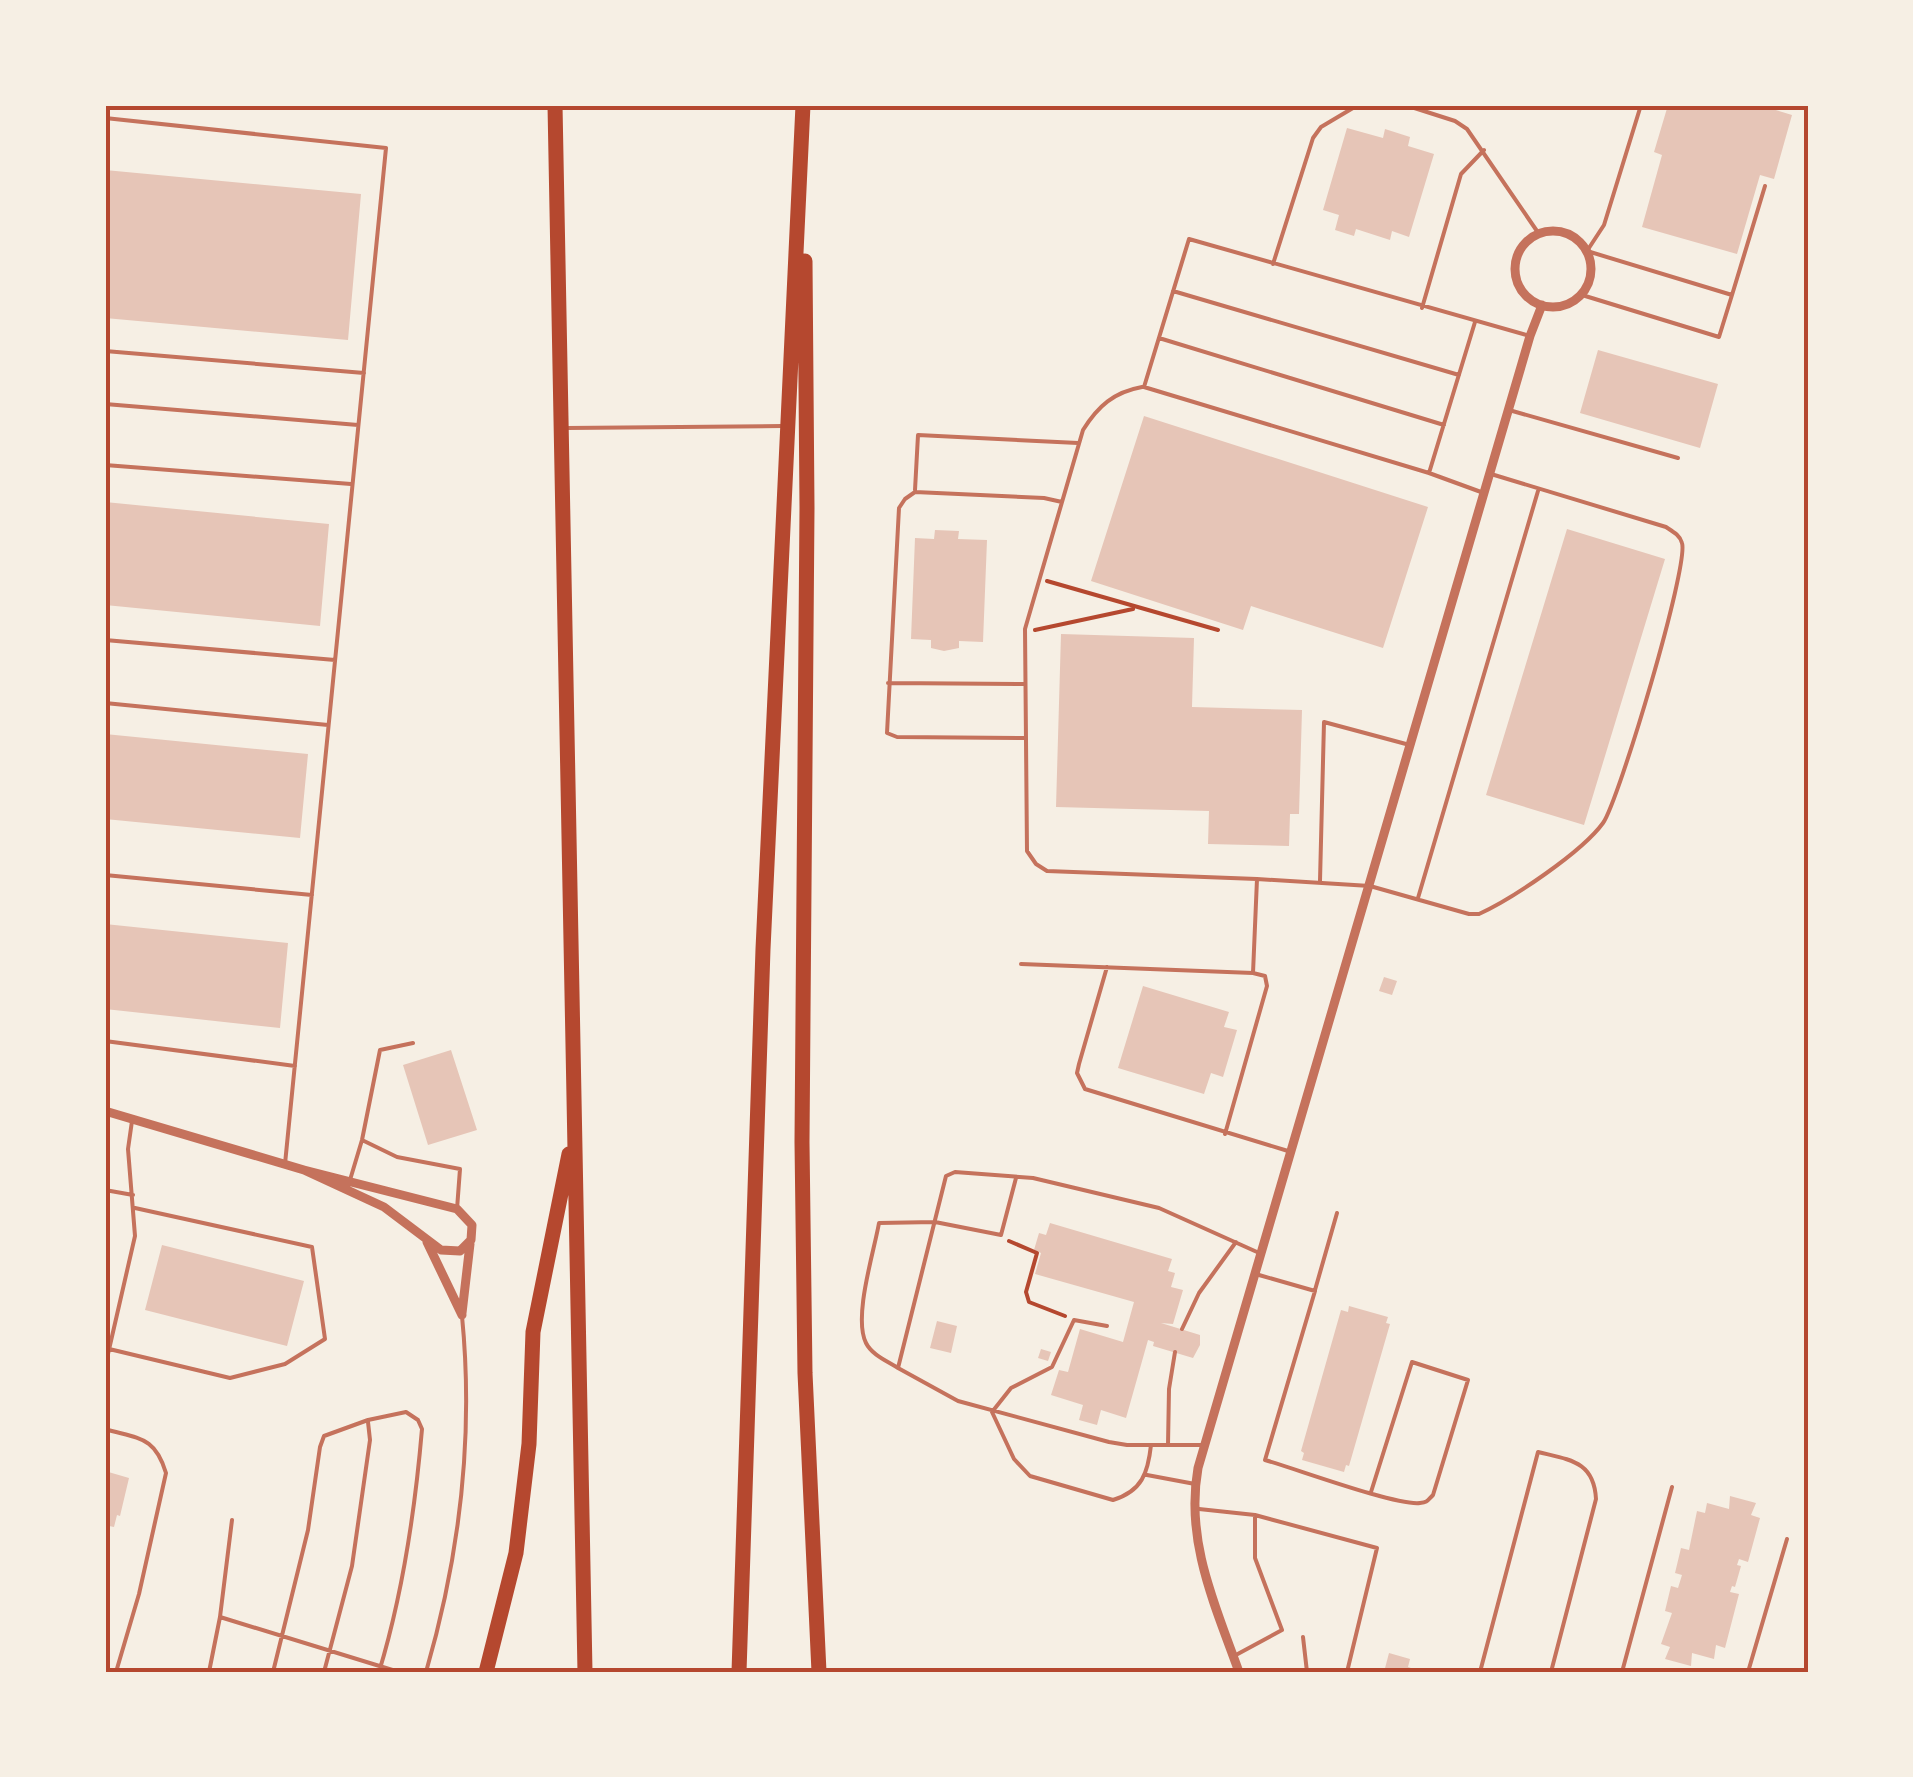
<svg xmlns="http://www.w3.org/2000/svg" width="1913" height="1777" font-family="'PT Sans',sans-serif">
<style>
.building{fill:#e6c5b7}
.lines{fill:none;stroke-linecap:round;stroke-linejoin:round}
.path{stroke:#b5482f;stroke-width:4}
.service{stroke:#c5725c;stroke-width:4}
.minor{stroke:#c5725c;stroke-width:9}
.motorway{stroke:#b5482f;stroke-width:15}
.neatline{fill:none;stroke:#b5482f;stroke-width:4}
</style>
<rect width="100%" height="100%" fill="#f6efe4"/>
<path class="building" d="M1668,105h101v3l23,7 -18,64 -14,-4 -23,79 -95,-27 20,-72 -8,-3z
M1347,128l36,10 2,-9 25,8 -2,9 26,8 -25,83 -17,-6 -2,9 -34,-11 -2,7 -19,-6 4,-15 -16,-5z
M105,170l256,24 -13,146 -243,-22z
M1598,350l120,34 -18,64 -120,-35z
M1144,416l284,91 -45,141 -132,-42 -8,24 -152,-49z
M105,502l224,22 -9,102 -215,-21z
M1567,529l98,30 -81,266 -98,-30z
M935,530l24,1 -1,8 29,1 -4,102 -24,-1v7l-15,3 -13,-3v-8l-20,-1 4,-101 19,1z
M1061,634l133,4 -2,69 110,3 -3,104h-9l-1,32 -81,-2 1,-33 -153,-4z
M105,734l203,20 -8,84 -195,-19z
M105,924l183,19 -8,85 -175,-19z
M1384,977l13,4 -5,14 -13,-4z
M1143,986l86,26 -5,15 13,3 -14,47 -12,-4 -7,21 -86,-26z
M451,1050l26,80 -49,15 -25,-80z
M1050,1223l122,36 -4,12 7,2 -4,14 12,3 -10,34 -12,-1 39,12v10l-7,13 -40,-12 1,-4 -6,-2 -22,78 -25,-8 -4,15 -18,-5 4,-15 -32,-10 8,-25 9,2 12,-43 43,13 11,-40 -99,-28 6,-21 -7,-3 5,-17 7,2z
M162,1245l142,36 -17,65 -142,-36z
M1349,1306l39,11 -2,6 4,1 -41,142 -3,-1 -2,7 -42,-12 2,-7 -3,-2 40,-141 7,2z
M937,1321l20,5 -6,27 -21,-5z
M1041,1349l10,3 -3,9 -10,-3z
M105,1471l24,7 -9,38 -3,-1 -3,12 -5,-1 -3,12z
M1730,1496l26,7 -5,12 9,3 -12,44 -9,-3 -2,6 4,1 -6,21 -3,-1 -2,6 9,2 -14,54 -9,-3 -2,14 -22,-6 -1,13 -26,-7 5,-12 -9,-3 11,-31 -7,-2 6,-25 7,2 4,-13 -7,-2 6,-25 8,2 8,-39 8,2 2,-10 22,6z
M1389,1653l21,6 -2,8 15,5h-39z"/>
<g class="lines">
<path class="path" d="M1047,581l171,49
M1035,630l98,-21
M1009,1241l28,12 -11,39 3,10 36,14"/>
<path class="service" d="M1405,105l50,16 12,8 72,105
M105,118l281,30 -101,1016
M1273,264l40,-126 8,-11 37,-22
M1173,291l286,84
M1582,295l137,42 13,-42 -145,-44 17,-26 37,-120
M1732,295l33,-109
M1422,308l39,-134 23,-24
M1475,322l-46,151 -285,-86 45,-148 341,97
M1159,338l285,87
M105,351l259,22
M1142,387c-28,5 -44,19 -59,43l-58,199 2,222 9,13 11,7 210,8
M105,404l253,21
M1509,410l169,48
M567,428l215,-2
M105,465l246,19
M1429,473l52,19
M915,490l3,-55 160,8
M105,640l230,20
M888,683l135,1
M105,703l223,22
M1024,738l-127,-1 -10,-4 12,-225 6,-9 10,-7 129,6 18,4
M105,875l207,20
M1320,881l4,-159 82,22
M1418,898l120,-407
M1021,964l232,9 12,3 2,10 -42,148
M1107,967l-28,97 -2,9 8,16 203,62
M1253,973l4,-94 113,7 99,28h10c33,-15 103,-62 124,-91 16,-23 86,-257 79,-280 -2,-8 -10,-12 -16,-16l-175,-53
M105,1041l190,25
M362,1140l35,17 63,12 -3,40
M350,1180l12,-40 18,-90 33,-7
M105,1190l28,5
M1259,1275l56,16 -50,169c29,8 131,46 155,43 8,-1 7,-2 13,-8l35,-115 -56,-18 -41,130
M1315,1290l22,-77
M1107,1326l-33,-6 -22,47 -41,21 -19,24 22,47 16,17 83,24c29,-9 35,-27 38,-55
M1182,1329l17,-36 37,-51
M105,1348l125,30 55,-14 40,-25 -13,-92 -177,-39
M105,1367l30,-131 -7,-87 4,-28
M898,1368c-11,-7 -26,-13 -32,-25 -13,-26 8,-91 13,-120l56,-1 66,13 15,-57
M105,1429c34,10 50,7 61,44l-27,121 -23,78
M1168,1445l1,-56 6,-37
M1204,1445h-77l-18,-3 -151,-41 -60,-33 48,-192 9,-4 78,6 126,30 98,44
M1147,1475l48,9
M1199,1509l56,6 122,33 -30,124
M220,1617l179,55
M1303,1637l4,35
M1234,1656l48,-26 -27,-72v-43
M209,1672l11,-55 12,-97
M273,1672l35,-142 12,-83 4,-11 44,-16 38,-8 12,8 4,9c-7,82 -19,164 -43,243
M324,1672l28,-106 18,-126 -2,-18
M426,1672c34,-117 48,-234 36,-356
M1480,1672l58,-220c32,8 56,9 58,47l-45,173
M1622,1672l50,-185
M1748,1672l39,-133"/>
<path class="minor" d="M1515 269a38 38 0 1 1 76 0a38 38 0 1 1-76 0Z
M105,1111l199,59 80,37 57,43 19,1 11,-11 1,-15 -15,-16 -153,-39
M427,1242l35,73
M462,1313l8,-69
M1239,1672c-24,-67 -54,-131 -41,-204l332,-1132 12,-31"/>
<path class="motorway" d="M555,105l30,1567
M805,261l2,247 -5,634 3,231 14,299
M486,1672l30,-119 13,-109 4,-112 36,-178
M739,1672l24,-723 40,-844"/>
</g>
<rect width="1913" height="1777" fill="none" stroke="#f6efe4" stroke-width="215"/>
<rect x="108" y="108" width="1698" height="1562" class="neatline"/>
</svg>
